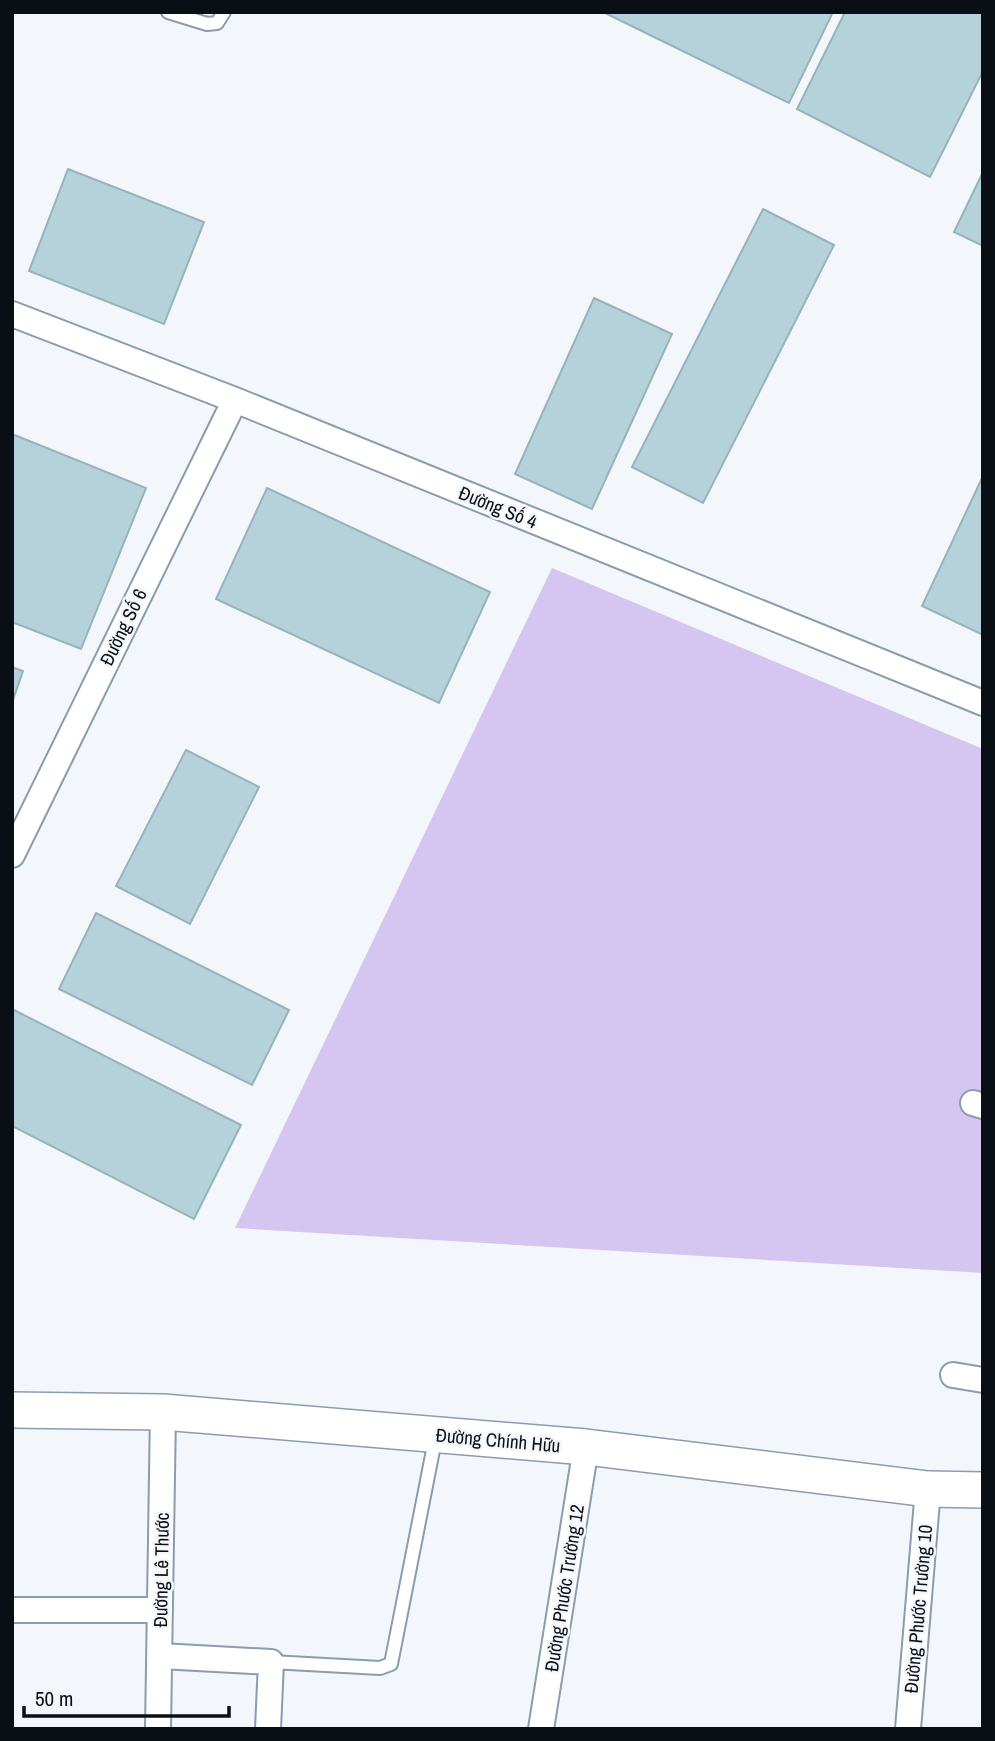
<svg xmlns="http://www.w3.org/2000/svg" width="995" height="1741" font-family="'Archivo Narrow',sans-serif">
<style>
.green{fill:#d5c6f1}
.building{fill:#b5d1d9;stroke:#97b3bb;stroke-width:2}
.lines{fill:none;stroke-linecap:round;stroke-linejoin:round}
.lane-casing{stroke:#8a9dad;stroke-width:16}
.street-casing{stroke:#8a9dad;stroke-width:28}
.secondary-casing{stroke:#8a9dad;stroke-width:38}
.lane{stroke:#fff;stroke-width:12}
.street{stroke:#fff;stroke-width:24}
.secondary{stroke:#fff;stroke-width:35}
.labels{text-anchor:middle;stroke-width:5;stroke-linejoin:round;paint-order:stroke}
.street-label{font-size:19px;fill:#090f15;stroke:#f3f7fb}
</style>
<rect width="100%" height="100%" fill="#f3f7fb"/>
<path class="green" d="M552,568l431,181v524l-748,-45z"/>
<path class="building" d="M603,12h230l-44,91z
M845,12h138v59l-53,106 -133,-68z
M68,169l136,53 -40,102 -135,-53z
M983,172v74l-29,-14z
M763,209l71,36 -131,258 -71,-36z
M594,298l78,36 -80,175 -77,-35z
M12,434l134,54 -65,161 -69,-27z
M983,476v159l-61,-29z
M267,488l223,104 -51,111 -223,-104z
M12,667l11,4 -11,32z
M186,750l73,37 -69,137 -74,-38z
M96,913l193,97 -37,75 -193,-96z
M14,1010l227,115 -47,94 -182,-93v-112z"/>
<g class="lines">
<g class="lane-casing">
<path id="lane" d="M168,12l39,12 10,-1 7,-11
M271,1662l109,6 11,-4 45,-229"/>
</g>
<g class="street-casing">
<path id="street" d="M12,314l223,86 748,303
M12,855l223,-455
M973,1103l10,3
M953,1375l30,5
M12,1610h148
M160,1656l111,6 -3,67
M158,1729l5,-317
M541,1729l45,-282
M908,1729l20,-240"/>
</g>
<g class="secondary-casing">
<path id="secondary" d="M12,1410l151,2 423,35 342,42 55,1"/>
</g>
<use href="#lane" class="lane"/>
<use href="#street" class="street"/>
<use href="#secondary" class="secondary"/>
</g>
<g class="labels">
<g class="street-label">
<text transform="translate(498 507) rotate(22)" y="7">Đường Số 4</text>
<text transform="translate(123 627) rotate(-64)" y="7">Đường Số 6</text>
<text transform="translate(498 1440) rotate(5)" y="7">Đường Chính Hữu</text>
<text transform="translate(161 1570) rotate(-89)" y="7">Đường Lê Thước</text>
<text transform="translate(564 1588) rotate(-81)" y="7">Đường Phước Trường 12</text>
<text transform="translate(918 1609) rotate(-85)" y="7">Đường Phước Trường 10</text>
</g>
</g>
<rect width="995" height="1741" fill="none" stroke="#090f15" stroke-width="28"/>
<path d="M24 1706v10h205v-10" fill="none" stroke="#090f15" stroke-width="3.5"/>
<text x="35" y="1706" font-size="21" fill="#090f15" stroke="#f3f7fb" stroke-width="5" paint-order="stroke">50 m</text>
</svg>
